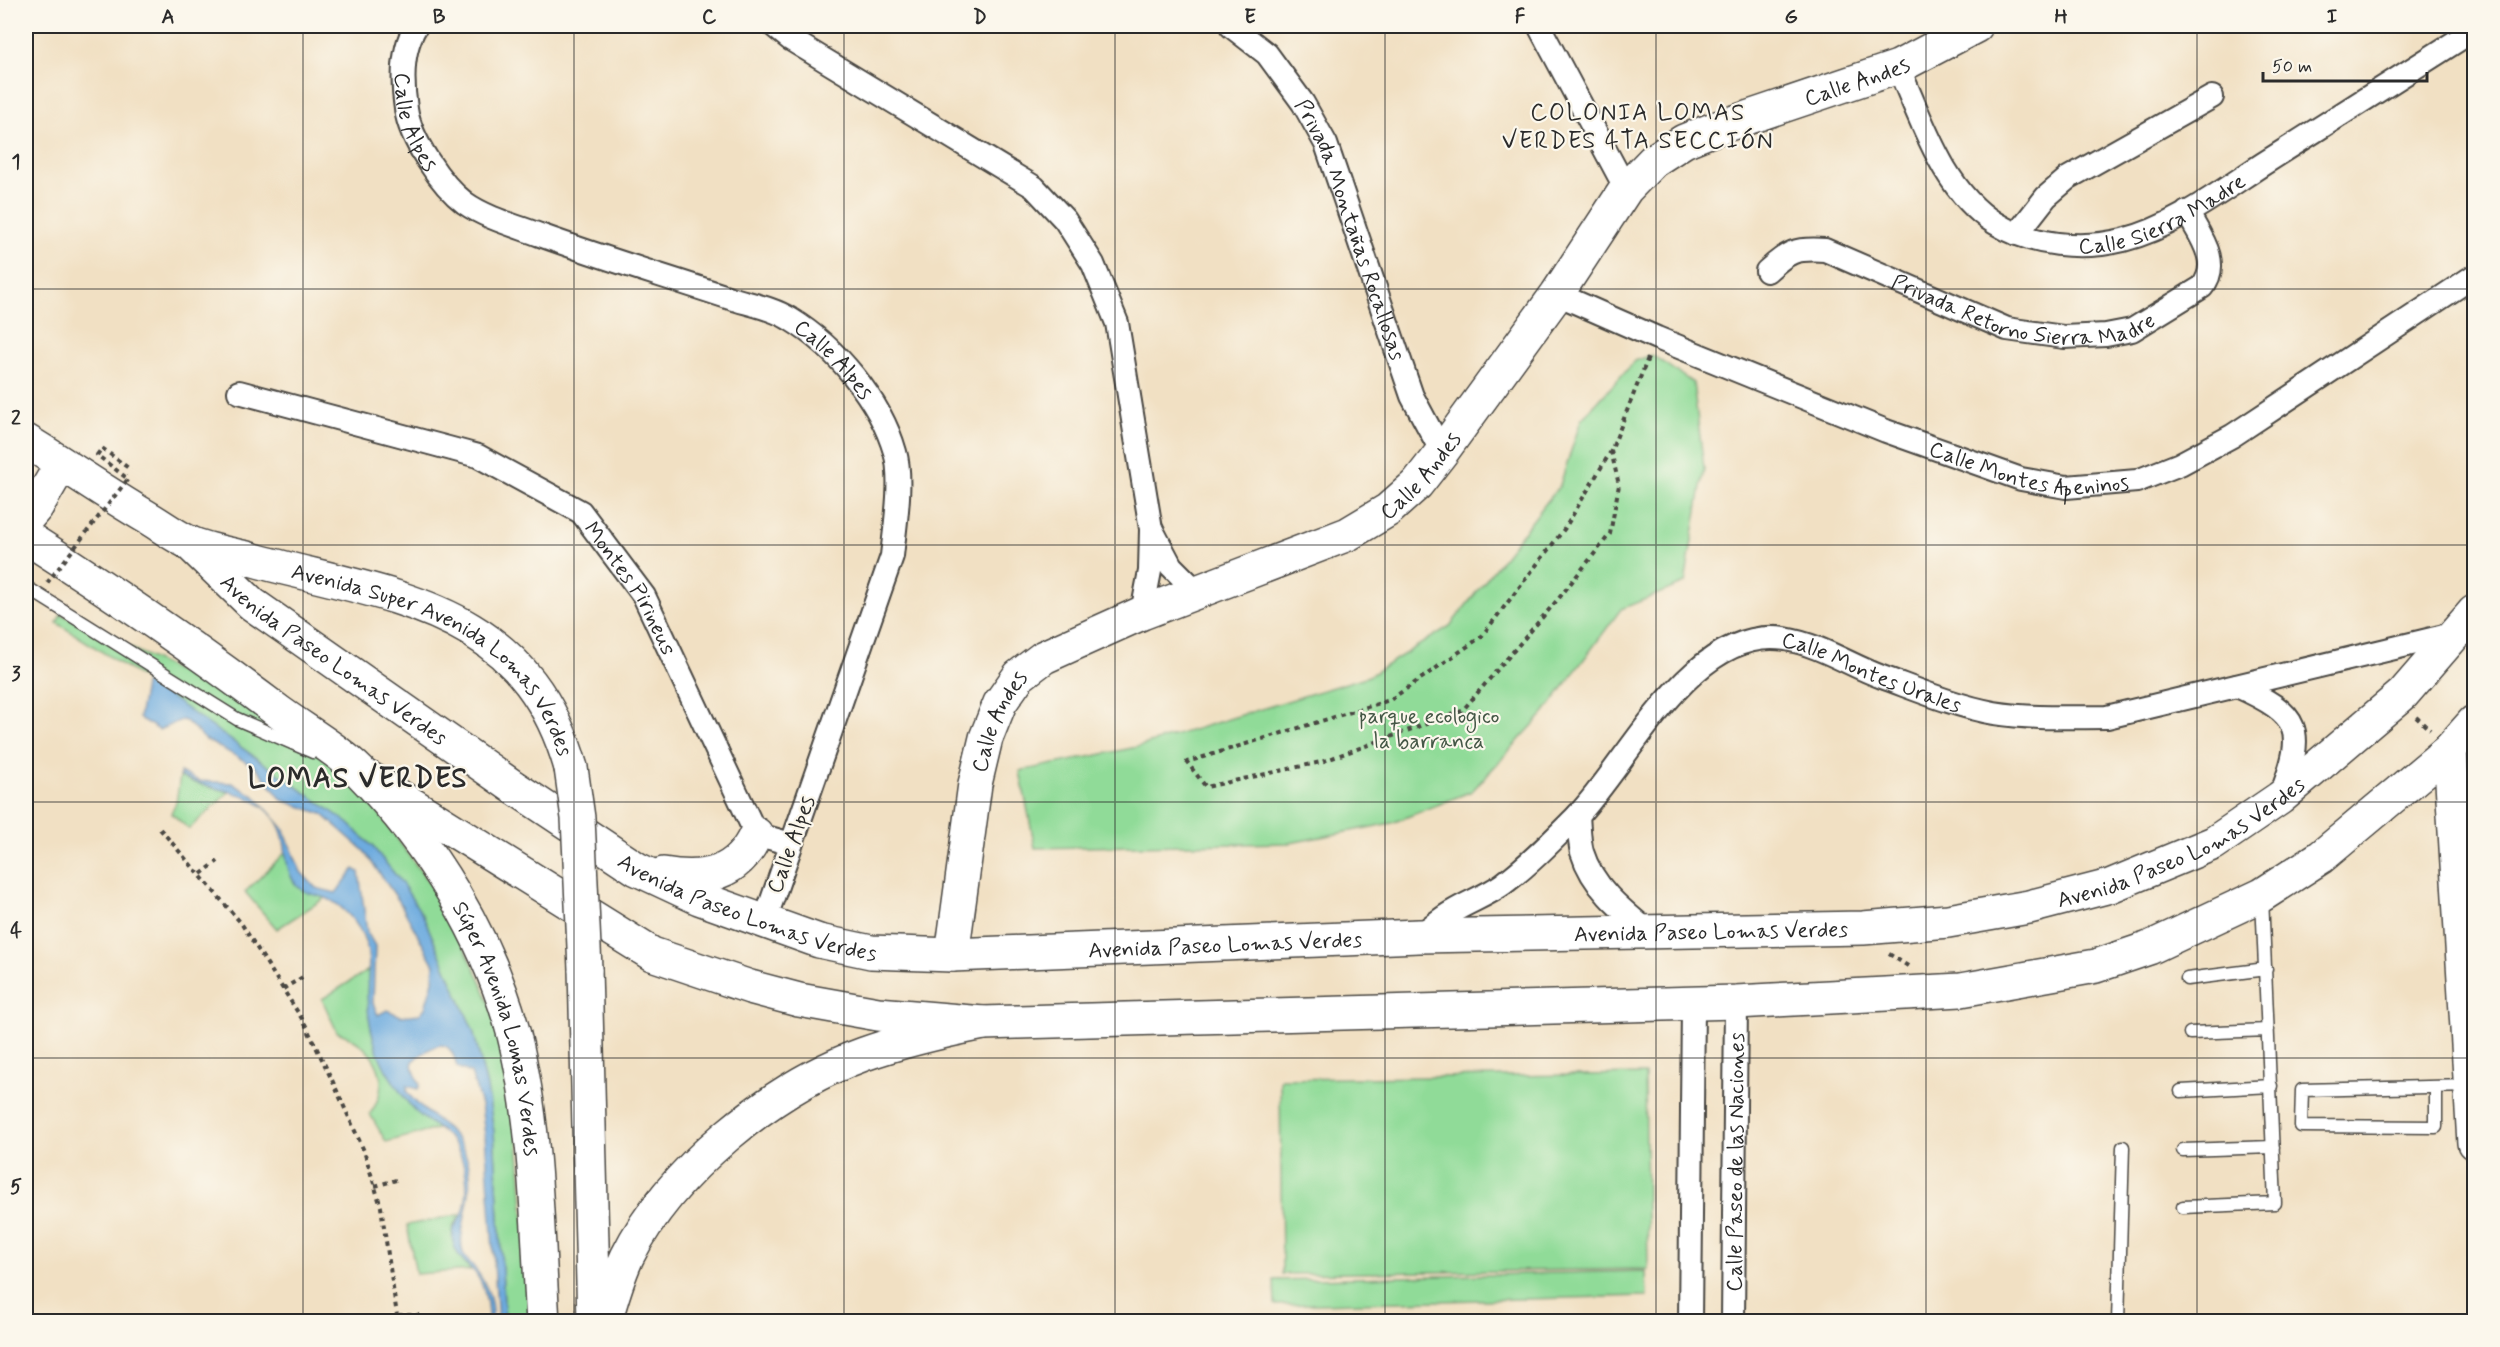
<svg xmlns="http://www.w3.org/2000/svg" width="2500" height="1347" font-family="Mynerve,sans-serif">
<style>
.green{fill:#90db98;stroke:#5e8362;stroke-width:1.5}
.water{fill:#6dabdf;stroke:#4c6b85;stroke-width:1.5}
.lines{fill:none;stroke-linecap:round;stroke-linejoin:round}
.lane-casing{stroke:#494642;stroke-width:15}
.street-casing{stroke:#494642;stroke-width:26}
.secondary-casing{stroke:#494642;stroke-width:36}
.primary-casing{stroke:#494642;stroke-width:36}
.path{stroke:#494642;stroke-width:4;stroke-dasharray:4.5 4.5;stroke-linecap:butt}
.lane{stroke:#fff;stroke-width:12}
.street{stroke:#fff;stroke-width:22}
.secondary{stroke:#fff;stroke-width:33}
.primary{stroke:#fff;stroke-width:33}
.primary-bridge-casing{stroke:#494642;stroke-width:36;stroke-linecap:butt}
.path-bridge{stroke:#494642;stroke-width:4;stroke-dasharray:4.5 4.5;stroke-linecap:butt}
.primary-bridge{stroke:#fff;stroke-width:33}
.grid{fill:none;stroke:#2b2b2b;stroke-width:1.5;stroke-opacity:0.55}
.labels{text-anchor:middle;stroke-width:4.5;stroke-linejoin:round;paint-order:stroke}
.street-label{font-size:22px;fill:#2b2b2b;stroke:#fbf7ec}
.park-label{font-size:22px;fill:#445746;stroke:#fbf7ec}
.neighbourhood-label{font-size:24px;letter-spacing:1.5px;fill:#2b2b2b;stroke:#fbf7ec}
.district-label{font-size:28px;font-weight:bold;letter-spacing:1.5px;fill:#2b2b2b;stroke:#fbf7ec}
.neatline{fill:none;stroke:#2b2b2b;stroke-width:2}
.grid-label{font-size:20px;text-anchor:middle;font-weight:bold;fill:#2b2b2b}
</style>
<rect width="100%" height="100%" fill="#fbf7ec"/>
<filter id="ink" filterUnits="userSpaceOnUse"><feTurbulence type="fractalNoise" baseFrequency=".0167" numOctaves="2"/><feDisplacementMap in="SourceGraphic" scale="12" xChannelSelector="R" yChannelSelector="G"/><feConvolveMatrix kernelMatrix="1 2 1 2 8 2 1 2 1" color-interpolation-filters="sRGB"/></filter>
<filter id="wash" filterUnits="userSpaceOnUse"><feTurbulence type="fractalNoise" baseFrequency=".008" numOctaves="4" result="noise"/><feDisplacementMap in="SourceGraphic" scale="24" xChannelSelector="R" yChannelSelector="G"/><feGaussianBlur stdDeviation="1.35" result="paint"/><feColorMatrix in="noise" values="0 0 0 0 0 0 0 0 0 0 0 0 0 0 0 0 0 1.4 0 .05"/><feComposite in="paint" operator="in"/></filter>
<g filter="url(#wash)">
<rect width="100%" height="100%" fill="#f1e0c3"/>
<path class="green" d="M1652,355l41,28 11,85 -19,115 -64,26 -76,103 -73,79 -80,32 -102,20 -255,5 -15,-77 117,-24 232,-71 81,-50 110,-141 21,-65 54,-59z
M61,614l176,86 114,74 88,123 41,82 22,58 14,72 15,212h-26l-11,-189 -7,-45 -14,-57 -50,-114 -21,-32 -29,-37 -25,-24 -202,-143 -89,-57z
M180,776l15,7 34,9 -40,37 -18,-16 5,-10z
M288,850v10l14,30 23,8 -48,31 -32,-37z
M370,969c-6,56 3,84 39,127 10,13 18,25 32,32l-55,14 -16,-28c25,-36 3,-69 -33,-82l-15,-33z
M1645,1074l3,195 -366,5 -2,-195z
M462,1214c-19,18 -7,40 9,56l-55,4 -9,-49z
M1646,1271l1,25 -372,9 -1,-25z"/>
<path class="water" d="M146,680l202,143 25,24 29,36 21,33 50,114 14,57 7,45 11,189h-7l-13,-186 -4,-30 -10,-32 -14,-6c-7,-34 -24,-22 -44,-6l-1,5 8,19 -2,4 -11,-3v6c17,24 45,32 57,59 18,36 -11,82 0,104 3,5 9,10 12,15 11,14 18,33 16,51h-4c0,-15 -3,-34 -12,-47 -9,-11 -21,-18 -23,-33 -2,-14 5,-18 10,-29 5,-14 5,-35 0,-49 -9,-31 -28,-33 -48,-52 -11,-12 -21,-28 -29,-41 -12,-22 -18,-50 -19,-75 0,-19 5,-35 -2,-54 -6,-17 -22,-36 -39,-43 -12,-4 -24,-4 -32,-16 -14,-21 -1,-46 -26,-71 -24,-23 -60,-20 -88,-35v-4l19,9 33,2 24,14 27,31 18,44 15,16 20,5 18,-24 5,3 8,60 8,14 -2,57 5,12 9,-5 14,6 19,-2 5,-6 8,-27 1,-16 -35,-64 -35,-50 -42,-37 -40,-14 -26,-33 -50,-27 -20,-19 -5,-1 -22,10 -20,-12z"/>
</g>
<g filter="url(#ink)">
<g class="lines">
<g class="lane-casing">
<path id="lane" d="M26,587l211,132 76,33
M2187,979l79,-10
M2190,1033l78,-3
M2436,1087v40l-135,-1 1,-36 168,-4
M2181,1091l90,-5
M2183,1150l90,-3
M2183,1207l92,-4 -13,-306
M2118,1322l5,-175"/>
</g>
<g class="street-casing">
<g id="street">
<path id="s1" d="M416,26c-15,24 -14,56 -10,83 4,30 35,76 59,94 21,15 51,23 75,32 63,23 127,42 190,63 19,6 43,10 60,21 46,28 90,81 105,133 8,27 0,75 -3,104l-128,367"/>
<path d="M774,26l16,13 244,148 31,33 28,44 24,59 34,206 -1,42 -8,42"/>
<path id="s2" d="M1231,26l36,28 36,49 23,41 86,252 30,56"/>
<path d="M1539,26l87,163"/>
<path id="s3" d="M1898,67c24,53 45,124 97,156 37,23 87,27 128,17 51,-13 97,-48 140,-76 70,-45 141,-89 211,-134"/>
<path d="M2017,234l29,-37 22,-19 144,-81"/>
<path id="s4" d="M1767,271c22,-20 28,-23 58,-21l182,79 57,8 42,-2 26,-5 70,-43c20,-24 -2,-51 -15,-75"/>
<path id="s5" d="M1557,294l100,44 229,93 135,48 45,8 71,-6 43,-17 52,-28 242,-160"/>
<path id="s6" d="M239,392l239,64 103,56 63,84 112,238 35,10"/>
<path d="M1152,530l19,36 26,26"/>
<path d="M2237,686c64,29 69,43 44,109"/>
<path d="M1578,815c1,12 1,26 4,37 11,36 41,59 69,82"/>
<path id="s7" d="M1419,936c11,-8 21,-17 33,-24 16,-10 36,-17 51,-28 26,-19 51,-45 74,-68 53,-55 116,-192 208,-177 36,6 64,26 97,38 36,13 74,29 112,36 37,6 76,4 113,4l350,-84"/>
<path d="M1690,1322l3,-318"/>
<path id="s8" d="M1733,1322l3,-320"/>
</g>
</g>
<g class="secondary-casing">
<g id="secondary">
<path id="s9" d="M188,542l64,62 260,182 125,83 62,29 120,43 52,11 81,3 467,-19 444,-8 85,-7 81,-14 81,-21 104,-43 66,-45 123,-104 71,-82"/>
<path d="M2450,749l24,394"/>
<path d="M371,779l281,175 98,33 49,13 79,14 105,9 753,-21 225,-12 135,-24 53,-18 113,-53 59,-38 129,-108 24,-27"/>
<path d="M663,874c41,7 75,1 93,-40"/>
<path id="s10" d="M952,955l23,-171 11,-46 14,-35 19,-27 25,-19 98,-44 206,-79 40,-24 29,-26 25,-32 115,-158 69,-105 27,-28 31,-20 30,-12 184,-62 78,-41"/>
</g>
</g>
<g class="primary-casing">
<g id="primary">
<path id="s11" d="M26,441c40,24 78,51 119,75 14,8 28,19 43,26 20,9 44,12 66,18 139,38 271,45 317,208"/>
<path d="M26,519l11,-13 24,-41"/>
<path id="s12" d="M26,537c86,55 171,113 253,175 26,19 58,37 81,60 71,72 128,165 154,263 23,93 23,192 29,287"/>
<path d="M585,969l9,353"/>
<path d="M605,1322c6,-22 13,-45 22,-65 43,-87 146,-170 237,-203 39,-14 79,-23 119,-31"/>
</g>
</g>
<path class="path" d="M1611,451l8,34 -9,49 -51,64 -97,113 -141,51 -115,25 -19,-25 203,-62 91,-63 84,-109 46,-77 37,-93
M2416,717l14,13
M160,829l81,94 63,99 29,60 31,69 17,56 17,115
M201,874l17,-13
M1889,954l19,12
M283,989l23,-14
M375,1186l21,-6
M26,1314l3,8
M398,1315h21"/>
<use href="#lane" class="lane"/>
<use href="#street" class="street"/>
<use href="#secondary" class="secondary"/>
<use href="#primary" class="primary"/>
<g class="primary-bridge-casing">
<path id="primary-bridge" d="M571,768l7,50 7,151"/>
</g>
<path class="path-bridge" d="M47,583l81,-104 -31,-24 5,-7 29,22"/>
<use href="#primary-bridge" class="primary-bridge"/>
</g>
</g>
<path class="grid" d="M303,26v1296M574,26v1296M844,26v1296M1115,26v1296M1385,26v1296M1656,26v1296M1926,26v1296M2197,26v1296M26,289h2448M26,545h2448M26,802h2448M26,1058h2448"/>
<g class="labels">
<g class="street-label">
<text dy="8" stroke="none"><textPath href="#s10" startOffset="1356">Calle Andes</textPath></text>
<text dy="8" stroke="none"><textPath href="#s1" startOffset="100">Calle Alpes</textPath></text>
<text dy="8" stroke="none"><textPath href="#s3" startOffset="364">Calle Sierra Madre</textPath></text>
<text dy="8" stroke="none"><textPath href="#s2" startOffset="242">Privada Montañas Rocallosas</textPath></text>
<text dy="8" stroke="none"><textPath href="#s4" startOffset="276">Privada Retorno Sierra Madre</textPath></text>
<text dy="8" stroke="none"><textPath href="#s1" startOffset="604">Calle Alpes</textPath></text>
<text dy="8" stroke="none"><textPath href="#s5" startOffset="506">Calle Montes Apeninos</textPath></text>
<text dy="8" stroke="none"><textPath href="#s10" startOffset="744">Calle Andes</textPath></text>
<text dy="8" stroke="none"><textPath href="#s6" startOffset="456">Montes Pirineus</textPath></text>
<text dy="8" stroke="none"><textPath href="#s9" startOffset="188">Avenida Paseo Lomas Verdes</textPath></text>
<text dy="8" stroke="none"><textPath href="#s11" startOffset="474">Avenida Super Avenida Lomas Verdes</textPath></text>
<text dy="8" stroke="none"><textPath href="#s7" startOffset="578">Calle Montes Urales</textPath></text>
<text dy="8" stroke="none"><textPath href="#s10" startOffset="240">Calle Andes</textPath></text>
<text dy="8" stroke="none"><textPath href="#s9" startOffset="2132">Avenida Paseo Lomas Verdes</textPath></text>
<text transform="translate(790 844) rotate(-70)" y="8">Calle Alpes</text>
<text dy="8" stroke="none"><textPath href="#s9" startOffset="674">Avenida Paseo Lomas Verdes</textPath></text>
<text dy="8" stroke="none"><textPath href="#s9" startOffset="1646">Avenida Paseo Lomas Verdes</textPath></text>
<text dy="8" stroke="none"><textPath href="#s9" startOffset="1160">Avenida Paseo Lomas Verdes</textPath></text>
<text dy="8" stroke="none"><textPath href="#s12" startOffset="706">Súper Avenida Lomas Verdes</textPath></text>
<text dy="8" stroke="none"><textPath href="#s8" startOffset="160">Calle Paseo de las Naciones</textPath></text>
</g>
<g class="park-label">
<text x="1429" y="723">parque ecologico<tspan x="1429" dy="25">la barranca</tspan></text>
</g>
<g class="neighbourhood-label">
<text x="1638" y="120">COLONIA LOMAS<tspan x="1638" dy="28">VERDES 4TA SECCIÓN</tspan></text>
</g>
<g class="district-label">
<text x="358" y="787">LOMAS VERDES</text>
</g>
</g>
<rect width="2500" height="1347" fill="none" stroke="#fbf7ec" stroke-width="66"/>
<path d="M2263 72v9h164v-9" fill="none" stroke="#2b2b2b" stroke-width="3"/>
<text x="2272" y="72" font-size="18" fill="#2b2b2b" stroke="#fbf7ec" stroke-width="4.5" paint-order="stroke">50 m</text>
<rect x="33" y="33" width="2434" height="1281" class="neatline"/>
<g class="grid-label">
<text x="168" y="23">A</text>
<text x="439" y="23">B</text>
<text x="709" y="23">C</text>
<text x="980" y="23">D</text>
<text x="1250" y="23">E</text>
<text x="1520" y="23">F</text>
<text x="1791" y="23">G</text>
<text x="2061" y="23">H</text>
<text x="2332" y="23">I</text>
<text x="16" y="168">1</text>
<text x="16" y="424">2</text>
<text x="16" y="680">3</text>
<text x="16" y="937">4</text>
<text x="16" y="1193">5</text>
</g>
</svg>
